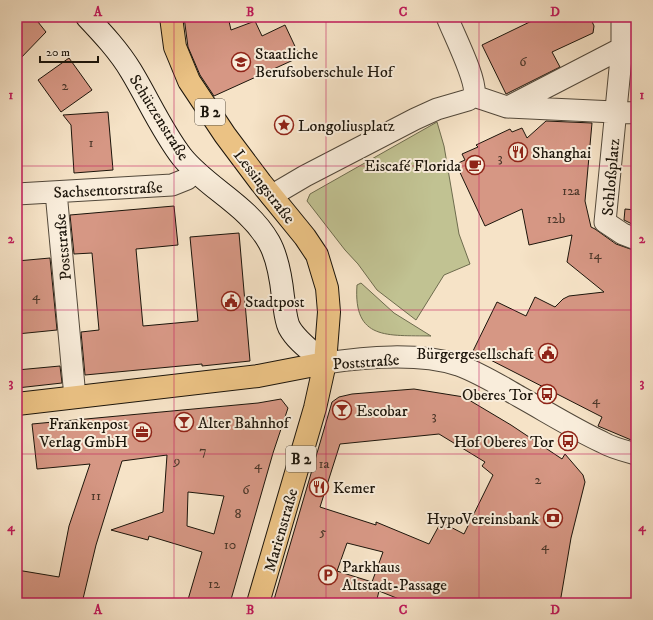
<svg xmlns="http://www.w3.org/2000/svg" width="653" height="620" font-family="'IM FELL DW Pica',serif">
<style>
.park{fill:#c1c292;stroke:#6e6c4e}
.building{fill:#d69784;stroke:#1c150b;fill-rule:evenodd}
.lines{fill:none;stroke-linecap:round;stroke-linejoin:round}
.street-casing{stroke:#52483a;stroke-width:23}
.secondary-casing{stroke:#1c150b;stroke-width:24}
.primary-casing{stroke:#1c150b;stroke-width:24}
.street{stroke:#f9eddb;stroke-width:21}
.secondary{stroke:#f9eddb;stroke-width:22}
.primary{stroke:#ebc284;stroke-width:22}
.grid{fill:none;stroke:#c2185b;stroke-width:1;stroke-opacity:0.55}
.labels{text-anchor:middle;stroke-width:4;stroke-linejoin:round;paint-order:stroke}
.number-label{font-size:14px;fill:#4a3629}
.shield{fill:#f9eddb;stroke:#5e5649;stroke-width:1}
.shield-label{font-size:15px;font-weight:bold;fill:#1c150b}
.poi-label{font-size:16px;fill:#1c150b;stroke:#f9eddb;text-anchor:start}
.street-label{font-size:16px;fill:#1c150b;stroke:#f9eddb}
.neatline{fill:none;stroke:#c2185b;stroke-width:1.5}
.grid-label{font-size:13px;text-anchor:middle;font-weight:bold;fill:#c2185b}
</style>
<rect width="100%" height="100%" fill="#f6e3c7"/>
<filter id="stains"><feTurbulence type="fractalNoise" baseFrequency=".005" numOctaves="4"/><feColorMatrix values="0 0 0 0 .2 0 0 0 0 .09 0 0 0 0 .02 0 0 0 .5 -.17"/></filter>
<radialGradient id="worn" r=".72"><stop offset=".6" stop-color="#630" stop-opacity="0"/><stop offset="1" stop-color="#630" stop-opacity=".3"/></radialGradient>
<path class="park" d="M437,122l7,24 15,88 11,30 -26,11 -28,45 -39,-30 -19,-26 -13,-14 -38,-49 3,-7z
M361,283l33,30 37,23c-43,-1 -78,5 -74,-51z"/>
<path class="building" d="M17,17h17l12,15 -29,30z
M184,17h44l3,13 24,-9 7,15 23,-11 15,32 -86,39 -14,-21 -12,-28z
M540,17h50l4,9 -1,7 -41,19 8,15 -54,27 -24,-49z
M69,58l23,32 -31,22 -23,-32z
M108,112l5,58 -39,3 -3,-48 -8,-10z
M546,121l46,2 -7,78 6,26 4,2 21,15 20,7v191l-38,-16 4,-9 -129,-66 24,-49 29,14 9,-19 20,10 8,-8 6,-3 35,-4 -37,-30 5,-27 -43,10 -7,-36 -37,17 -29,-62 9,-4 -3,-6 16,-7 -2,-2 34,-16 2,3 10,-4 5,10z
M174,206l4,39 -42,4 7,77 55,-5 -8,-84 49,-4 11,128 -48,5v-2l-117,11 -4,-43 18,-2 -7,-77 -18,1 -4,-39z
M625,209l11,1v16l-12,-6z
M50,258l7,72 -40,4v-73z
M60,366l2,17 -45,5v-18z
M414,389l50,8 47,28 51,34 3,-5 18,21 2,7 -14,56 -11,65h-151l-30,-12 -3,12h-103l59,-201 7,-5 13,-3zM439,434l46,28 -3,4 11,9 -29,59 -23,-12 -12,22 -53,-22v3l-56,-18 20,-63zM347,543l36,9 -11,30 -35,-11z
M281,399l7,9 -15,45 -43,150h-43l15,-51 -53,-16 -1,4 -37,-10 52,-18 4,-57 -45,6 -26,84 -14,58h-65v-33l42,7 10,-51 21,-62 -53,5 -5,-45 226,-21zM188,492l36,4 -10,38 -27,-8z"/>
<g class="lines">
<g class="street-casing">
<path id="street" d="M447,17c6,16 31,64 27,79
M622,17v31l-17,174 18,12 13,5
M474,96l33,11 129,6
M508,107l114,-59
M56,192l19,205
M17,194l155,-9 15,-6 8,-8
M271,196l34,-20 110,-57 22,-10 31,-9 6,-4
M325,363c41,-6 93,-11 133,2 22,8 41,20 62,32 27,15 54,32 82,45 10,6 23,9 34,12"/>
</g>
<g class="secondary-casing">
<path id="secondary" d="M87,17c16,17 32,34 44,54 17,28 31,60 51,86 25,31 66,48 87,85 9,16 12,36 14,55 2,10 2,21 6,30 8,15 24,25 36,36"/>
</g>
<g class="primary-casing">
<path id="primary" d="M171,17l4,30 14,34 36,54 36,48 44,54 12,18 10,33 2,24 -4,51 -10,45 -57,195
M17,404l241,-28 67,-13"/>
</g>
<use href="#street" class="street"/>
<use href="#secondary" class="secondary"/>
<use href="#primary" class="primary"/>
</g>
<path class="grid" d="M174,17v586M326,17v586M479,17v586M17,166h619M17,310h619M17,454h619"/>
<defs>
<g id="school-ring" transform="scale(1)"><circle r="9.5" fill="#f9eddb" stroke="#8f2418" stroke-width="1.5"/><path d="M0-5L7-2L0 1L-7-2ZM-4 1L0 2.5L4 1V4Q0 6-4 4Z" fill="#8f2418"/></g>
<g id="sight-ring" transform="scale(1)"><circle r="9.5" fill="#f9eddb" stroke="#8f2418" stroke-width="1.5"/><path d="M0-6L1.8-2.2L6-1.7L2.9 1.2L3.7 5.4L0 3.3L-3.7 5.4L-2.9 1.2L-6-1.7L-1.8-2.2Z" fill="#8f2418"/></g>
<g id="restaurant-ring" transform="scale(1)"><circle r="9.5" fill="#f9eddb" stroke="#8f2418" stroke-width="1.5"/><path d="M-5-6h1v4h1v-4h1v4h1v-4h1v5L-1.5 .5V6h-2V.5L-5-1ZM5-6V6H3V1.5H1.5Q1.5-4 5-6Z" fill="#8f2418"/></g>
<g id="cafe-ring" transform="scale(1)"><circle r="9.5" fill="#f9eddb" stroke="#8f2418" stroke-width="1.5"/><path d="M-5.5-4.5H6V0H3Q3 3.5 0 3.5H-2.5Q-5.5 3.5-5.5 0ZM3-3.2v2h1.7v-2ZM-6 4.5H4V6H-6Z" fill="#8f2418"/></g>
<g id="civic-ring" transform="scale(1)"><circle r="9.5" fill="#f9eddb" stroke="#8f2418" stroke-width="1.5"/><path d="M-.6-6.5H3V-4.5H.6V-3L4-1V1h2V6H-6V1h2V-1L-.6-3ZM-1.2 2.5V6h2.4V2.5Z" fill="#8f2418"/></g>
<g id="bus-ring" transform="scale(1)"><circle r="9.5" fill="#f9eddb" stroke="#8f2418" stroke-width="1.5"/><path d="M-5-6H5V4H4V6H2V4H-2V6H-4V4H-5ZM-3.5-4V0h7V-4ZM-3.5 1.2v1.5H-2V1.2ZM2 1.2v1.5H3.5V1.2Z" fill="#8f2418"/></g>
<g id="bar-ring" transform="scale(1)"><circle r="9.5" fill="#f9eddb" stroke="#8f2418" stroke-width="1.5"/><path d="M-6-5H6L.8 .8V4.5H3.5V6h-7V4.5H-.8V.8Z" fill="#8f2418"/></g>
<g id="office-ring" transform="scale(1)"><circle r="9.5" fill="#f9eddb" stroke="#8f2418" stroke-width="1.5"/><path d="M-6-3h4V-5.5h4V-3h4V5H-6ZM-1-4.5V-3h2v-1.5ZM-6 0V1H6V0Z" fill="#8f2418"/></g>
<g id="bank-ring" transform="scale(1)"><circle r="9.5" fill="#f9eddb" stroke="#8f2418" stroke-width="1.5"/><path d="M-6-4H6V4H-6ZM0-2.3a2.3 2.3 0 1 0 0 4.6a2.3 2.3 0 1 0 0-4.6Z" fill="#8f2418"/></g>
<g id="parking-ring" transform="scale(1)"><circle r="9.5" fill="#f9eddb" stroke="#8f2418" stroke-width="1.5"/><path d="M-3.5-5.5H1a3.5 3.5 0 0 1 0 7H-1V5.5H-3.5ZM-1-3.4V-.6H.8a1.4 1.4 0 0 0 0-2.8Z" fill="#8f2418"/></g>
</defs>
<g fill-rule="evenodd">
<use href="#school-ring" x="241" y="62"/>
<use href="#sight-ring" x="284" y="125"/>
<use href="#restaurant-ring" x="518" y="152"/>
<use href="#cafe-ring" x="475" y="165"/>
<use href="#civic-ring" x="231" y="301"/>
<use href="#civic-ring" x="548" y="353"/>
<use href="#bus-ring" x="547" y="394"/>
<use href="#bar-ring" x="342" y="410"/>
<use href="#bar-ring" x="184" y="422"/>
<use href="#office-ring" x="142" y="432"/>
<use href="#bus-ring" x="568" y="441"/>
<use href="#restaurant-ring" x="319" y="487"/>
<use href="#bank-ring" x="553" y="518"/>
<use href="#parking-ring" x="328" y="575"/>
</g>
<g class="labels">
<g class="number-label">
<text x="523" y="66">6</text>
<text x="65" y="90">2</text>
<text x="91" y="147">1</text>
<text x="500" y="162">3</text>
<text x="571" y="195">12a</text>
<text x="556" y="223">12b</text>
<text x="595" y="259">14</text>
<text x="36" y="300">4</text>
<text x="596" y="404">4</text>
<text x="434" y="420">3</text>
<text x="203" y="455">7</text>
<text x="177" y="465">9</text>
<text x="324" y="468">1a</text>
<text x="258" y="469">4</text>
<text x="538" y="484">2</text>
<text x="246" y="494">6</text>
<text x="96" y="500">11</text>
<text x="238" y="518">8</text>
<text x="323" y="536">5</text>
<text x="230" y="549">10</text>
<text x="545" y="550">4</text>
<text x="214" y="588">12</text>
</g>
<g class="shield">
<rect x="195" y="99" width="30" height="26" rx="3"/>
<rect x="286" y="446" width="30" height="26" rx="3"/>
</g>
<g class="shield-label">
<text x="210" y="117">B 2</text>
<text x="301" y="464">B 2</text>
</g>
<g class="poi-label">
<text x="255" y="59">Staatliche<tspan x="255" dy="18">Berufsoberschule Hof</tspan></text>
<text x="298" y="131">Longoliusplatz</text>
<text x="532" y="158">Shanghai</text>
<text x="461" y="171" text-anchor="end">Eiscafé Florida</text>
<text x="245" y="307">Stadtpost</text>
<text x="534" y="359" text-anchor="end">Bürgergesellschaft</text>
<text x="533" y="400" text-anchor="end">Oberes Tor</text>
<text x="356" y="416">Escobar</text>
<text x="198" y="428">Alter Bahnhof</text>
<text x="128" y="429" text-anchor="end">Frankenpost<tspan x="128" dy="18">Verlag GmbH</tspan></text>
<text x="554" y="447" text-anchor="end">Hof Oberes Tor</text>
<text x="333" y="493">Kemer</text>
<text x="539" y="524" text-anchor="end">HypoVereinsbank</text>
<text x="342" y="572">Parkhaus<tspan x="342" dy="18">Altstadt-Passage</tspan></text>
</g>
<g class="street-label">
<text transform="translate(160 117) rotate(58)" y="6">Schützenstraße</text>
<text transform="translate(610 177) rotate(-85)" y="6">Schloßplatz</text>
<text transform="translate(265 186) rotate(52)" y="6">Lessingstraße</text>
<text transform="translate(108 189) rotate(-3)" y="6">Sachsentorstraße</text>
<text transform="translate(62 247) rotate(-95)" y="6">Poststraße</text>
<text transform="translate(366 361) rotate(-4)" y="6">Poststraße</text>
<text transform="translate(280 530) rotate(-74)" y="6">Marienstraße</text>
</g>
</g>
<rect width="653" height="620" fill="none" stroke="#f6e3c7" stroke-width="44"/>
<path d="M40 56v6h58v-6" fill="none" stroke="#1c150b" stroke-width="2"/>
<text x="46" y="56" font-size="12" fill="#1c150b" stroke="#f9eddb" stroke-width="3" paint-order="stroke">20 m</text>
<rect x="22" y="22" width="609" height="576" class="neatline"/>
<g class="grid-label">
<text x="98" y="16">A</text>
<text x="250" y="16">B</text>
<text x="403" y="16">C</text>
<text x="555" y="16">D</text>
<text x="11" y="99">1</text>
<text x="642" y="99">1</text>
<text x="11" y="243">2</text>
<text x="642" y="243">2</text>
<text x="11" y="387">3</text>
<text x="642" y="387">3</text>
<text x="11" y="531">4</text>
<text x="642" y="531">4</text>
<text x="98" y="614">A</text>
<text x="250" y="614">B</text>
<text x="403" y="614">C</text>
<text x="555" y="614">D</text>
</g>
<rect width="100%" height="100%" filter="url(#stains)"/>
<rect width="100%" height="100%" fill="url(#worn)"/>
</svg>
